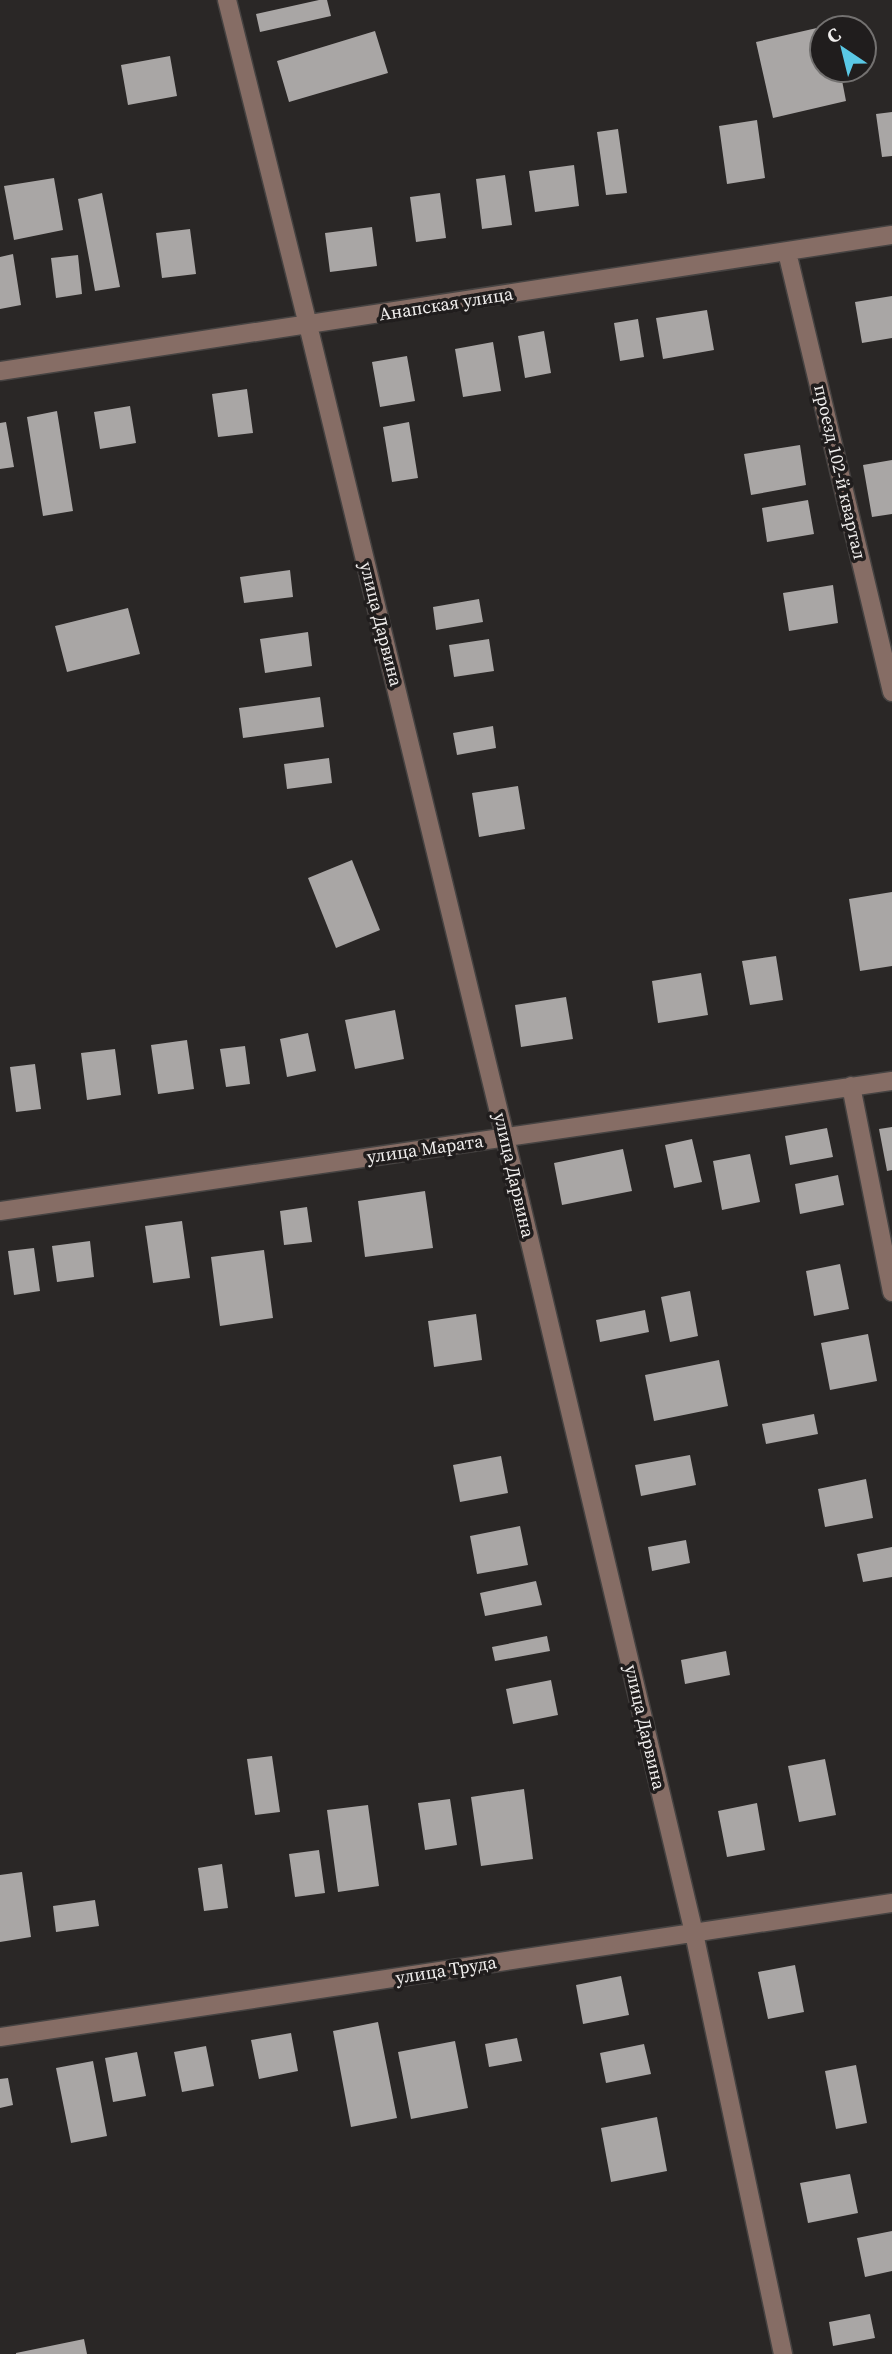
<svg xmlns="http://www.w3.org/2000/svg" width="892" height="2354" font-family="'Source Serif 4',serif">
<style>
.building{fill:#a9a6a5}
.lines{fill:none;stroke-linecap:round;stroke-linejoin:round}
.minor-casing{stroke:#464342;stroke-width:21}
.minor{stroke:#866d65;stroke-width:18}
.labels{text-anchor:middle;stroke-width:7;stroke-linejoin:round;paint-order:stroke}
.street-label{font-size:18px;fill:#f0eeed;stroke:#201d1d}
</style>
<rect width="100%" height="100%" fill="#2a2726"/>
<path class="building" d="M319,0h8l4,16 -71,16 -4,-18z
M830,25v3h-8v42h18l6,31 -73,17 -17,-76z
M375,31l13,42 -99,29 -12,-41z
M170,56l7,40 -49,9 -7,-40z
M892,112v44l-10,1 -6,-43z
M757,120l8,58 -38,6 -8,-58z
M618,129l9,64 -21,2 -9,-63z
M574,165l5,41 -44,6 -6,-41z
M505,175l7,50 -30,4 -6,-50z
M54,178l9,52 -49,10 -10,-54z
M102,193l18,94 -25,4 -17,-92z
M440,193l6,45 -30,4 -6,-45z
M372,227l5,39 -47,6 -5,-39z
M190,229l6,45 -34,4 -6,-45z
M13,254l8,51 -21,4v-52z
M78,255l4,39 -26,4 -5,-40z
M892,296v42l-30,5 -7,-41z
M707,310l7,40 -51,9 -7,-41z
M638,319l6,38 -24,4 -6,-38z
M544,331l7,42 -26,5 -7,-42z
M493,342l8,49 -38,6 -8,-48z
M407,356l8,45 -35,6 -8,-45z
M247,389l6,44 -35,4 -6,-43z
M130,406l6,37 -36,6 -6,-37z
M57,411l16,100 -30,5 -16,-99z
M6,422l8,45 -14,2v-46z
M409,422l9,56 -26,4 -9,-55z
M800,445l6,40 -55,10 -7,-41z
M892,460v54l-20,3 -9,-52z
M808,500l6,34 -47,8 -5,-34z
M290,570l3,27 -49,6 -4,-26z
M833,585l5,38 -49,8 -6,-38z
M479,599l4,23 -47,8 -3,-23z
M128,608l12,46 -73,18 -12,-46z
M308,632l4,34 -47,7 -5,-34z
M489,639l5,32 -40,6 -5,-32z
M320,697l4,30 -81,11 -4,-30z
M493,726l3,22 -39,7 -4,-22z
M329,758l3,25 -45,6 -3,-25z
M518,786l7,43 -46,8 -7,-44z
M352,860l28,70 -44,18 -28,-70z
M892,892v74l-32,5 -11,-72z
M776,956l7,44 -33,5 -8,-44z
M701,973l7,42 -50,8 -6,-42z
M566,997l7,42 -52,8 -6,-42z
M395,1010l9,49 -49,10 -10,-49z
M308,1033l8,38 -29,6 -7,-38z
M187,1040l7,49 -36,5 -7,-49z
M245,1046l5,38 -24,3 -6,-38z
M115,1049l6,46 -34,5 -6,-47z
M35,1064l6,45 -25,3 -6,-45z
M892,1127v43l-5,1 -8,-42z
M827,1128l6,29 -43,8 -5,-29z
M692,1139l10,43 -28,6 -9,-43z
M623,1149l9,42 -70,14 -8,-42z
M750,1154l10,48 -38,8 -9,-49z
M838,1175l6,30 -44,9 -5,-30z
M425,1191l8,57 -68,9 -7,-56z
M307,1207l5,35 -28,3 -4,-34z
M182,1221l8,57 -37,5 -8,-57z
M90,1241l4,36 -37,5 -5,-36z
M34,1248l6,43 -26,4 -6,-44z
M264,1250l9,68 -53,8 -9,-69z
M840,1264l9,45 -35,7 -8,-45z
M690,1291l8,45 -28,6 -9,-45z
M645,1310l4,22 -49,10 -4,-22z
M476,1314l6,46 -48,7 -6,-46z
M868,1334l9,47 -47,9 -9,-47z
M719,1360l9,46 -74,15 -9,-46z
M814,1414l4,20 -52,10 -4,-20z
M690,1455l6,30 -55,11 -6,-31z
M501,1456l7,37 -48,9 -7,-37z
M866,1479l7,39 -48,9 -7,-38z
M520,1526l8,39 -51,9 -7,-38z
M686,1540l4,23 -38,8 -4,-24z
M892,1547v30l-29,5 -6,-28z
M536,1581l6,24 -57,11 -5,-23z
M547,1636l3,15 -55,10 -3,-14z
M726,1651l4,24 -45,9 -4,-24z
M551,1680l7,35 -45,9 -7,-35z
M272,1756l8,56 -25,3 -8,-56z
M825,1759l11,56 -37,7 -11,-56z
M524,1789l9,70 -52,7 -10,-69z
M450,1799l7,46 -32,5 -7,-47z
M757,1803l8,47 -38,7 -9,-46z
M368,1805l11,81 -41,6 -11,-82z
M319,1850l6,43 -30,4 -6,-43z
M222,1864l6,44 -24,3 -6,-43z
M22,1872l9,65 -31,5v-67z
M95,1900l4,26 -43,6 -3,-26z
M795,1965l9,47 -36,7 -10,-47z
M621,1976l8,39 -46,9 -7,-39z
M378,2022l19,96 -46,9 -18,-96z
M291,2033l7,38 -39,8 -8,-39z
M517,2038l5,23 -33,6 -4,-23z
M455,2041l13,67 -57,11 -13,-67z
M644,2044l7,30 -45,9 -6,-30z
M206,2046l8,40 -32,6 -8,-40z
M137,2052l9,44 -33,6 -8,-44z
M93,2061l14,75 -36,7 -15,-75z
M856,2065l11,58 -31,6 -11,-58z
M8,2078l5,27 -13,3v-29z
M657,2117l10,54 -56,11 -10,-54z
M850,2174l8,39 -50,10 -8,-40z
M892,2231v40l-27,6 -8,-39z
M870,2314l5,24 -42,8 -4,-24z
M84,2339l3,15h-71v-1z"/>
<g class="lines">
<g class="minor-casing">
<path id="minor" d="M227,0l81,325 197,812 189,796 89,421
M787,252l105,440
M0,371l892,-136
M851,1086l41,206
M0,1211l892,-130
M0,2037l892,-134"/>
</g>
<use href="#minor" class="minor"/>
</g>
<g class="labels">
<g class="street-label">
<text transform="translate(446 304) rotate(-9)" y="6">Анапская улица</text>
<text transform="translate(840 472) rotate(77)" y="6">проезд 102-й квартал</text>
<text transform="translate(381 624) rotate(76)" y="6">улица Дарвина</text>
<text transform="translate(425 1149) rotate(-8)" y="6">улица Марата</text>
<text transform="translate(514 1175) rotate(77)" y="6">улица Дарвина</text>
<text transform="translate(645 1727) rotate(77)" y="6">улица Дарвина</text>
<text transform="translate(446 1970) rotate(-9)" y="6">улица Труда</text>
</g>
</g>
<g transform="translate(843 49) rotate(325)"><circle r="33" fill="#201d1d" stroke="#737170" stroke-width="2"/>
<path d="M0-5L12 26L0 18L-12 26Z" fill="#5ac8e5"/>
<text y="-10" font-size="19" font-weight="bold" text-anchor="middle" fill="#f0eeed">С</text>
</g>
</svg>
